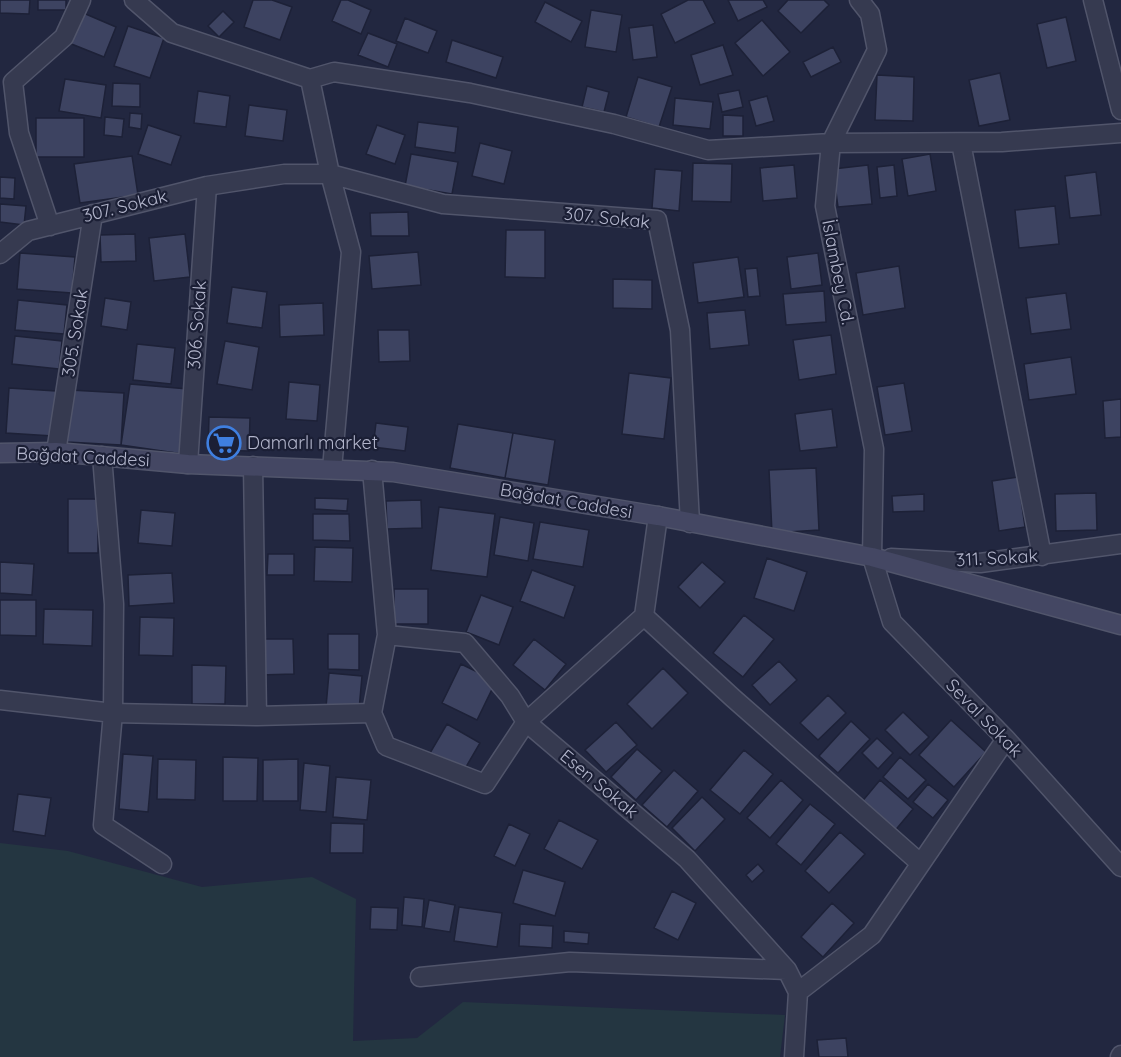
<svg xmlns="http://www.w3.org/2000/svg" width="1121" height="1057" font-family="Quicksand,sans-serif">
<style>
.green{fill:#243641}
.building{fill:#3d4361;stroke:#1d2137;stroke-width:1.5}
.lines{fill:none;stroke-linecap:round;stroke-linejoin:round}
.street-casing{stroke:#51556b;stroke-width:21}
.secondary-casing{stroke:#51556b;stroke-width:21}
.street{stroke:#363a50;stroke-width:18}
.secondary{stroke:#444763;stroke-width:18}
.labels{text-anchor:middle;stroke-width:4.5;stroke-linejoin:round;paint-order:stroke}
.street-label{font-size:18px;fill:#b2b5cb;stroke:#1b1f35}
.poi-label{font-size:18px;fill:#b2b5cb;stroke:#1b1f35;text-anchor:start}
</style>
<rect width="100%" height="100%" fill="#222740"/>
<path class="green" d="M0,843l68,8 134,36 110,-10 44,22 -3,142 64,-3 46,-36 322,13 -5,42h-780z"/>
<path class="building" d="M0,0h30l-1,14 -29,-1z
M38,0h28v10h-28z
M253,0h19l20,7 -12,33 -36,-13z
M341,0h7l23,10 -10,24 -29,-13z
M688,0h15l12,23 -40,20 -14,-29z
M728,0h35l4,7 -29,14z
M788,0h36l5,5 -28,28 -23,-22z
M545,2l37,19 -11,21 -36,-20z
M591,10l31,5 -6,37 -31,-5z
M223,11l11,11 -15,15 -11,-11z
M81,12l35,15 -12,30 -35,-14z
M1066,17l10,44 -29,7 -10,-44z
M405,18l32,13 -9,22 -32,-12z
M762,20l28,32 -27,24 -28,-33z
M653,25l4,32 -24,3 -4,-32z
M128,26l36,12 -14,40 -36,-12z
M368,33l29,11 -9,23 -30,-12z
M452,40l51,17 -7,21 -50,-16z
M723,45l10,30 -33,10 -9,-30z
M833,47l8,15 -30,15 -8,-15z
M1000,73l10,47 -31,6 -10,-46z
M877,75l37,2 -1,44 -38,-1z
M638,77l34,10 -13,40 -33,-10z
M65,79l41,6 -5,33 -42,-7z
M113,83l27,1v23l-28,-1z
M587,86l22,6 -5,20 -22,-5z
M739,90l4,17 -21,5 -4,-18z
M198,91l32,5 -4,31 -32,-4z
M767,96l7,25 -18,5 -7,-25z
M675,98l38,4 -3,27 -37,-4z
M249,105l38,5 -4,31 -38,-5z
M130,113l12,1 -1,15 -12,-2z
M723,115l20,1v20h-20z
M105,117l19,2 -2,18 -18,-2z
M36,118h48v39h-48z
M418,122l40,5 -3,26 -40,-6z
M148,125l33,11 -10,29 -33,-11z
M377,125l28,10 -10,29 -29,-10z
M480,143l32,8 -8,33 -32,-8z
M411,154l47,8 -6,32 -47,-8z
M930,154l6,37 -28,5 -6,-37z
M132,156l6,39 -58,8 -6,-39z
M693,163l39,1 -1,38 -39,-1z
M794,165l3,33 -34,3 -3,-33z
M868,165l4,39 -34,3 -5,-38z
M894,165l3,31 -17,2 -3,-31z
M655,169l27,2 -3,40 -27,-3z
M1096,172l5,43 -31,3 -5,-42z
M0,177l15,1 -1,21 -14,-1z
M0,204l26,2 -2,19 -24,-3z
M1055,206l4,38 -40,4 -4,-38z
M408,212l1,24h-38l-1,-23z
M506,230h39v48l-40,-1z
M135,234l1,27 -35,1 -1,-27z
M185,234l5,43 -36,4 -5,-43z
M418,252l3,33 -49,4 -3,-33z
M20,253l55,4 -3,36 -55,-4z
M818,253l4,32 -31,4 -4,-32z
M738,257l6,40 -46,6 -5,-40z
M899,266l6,42 -42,7 -7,-42z
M757,268l3,28 -12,1 -3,-28z
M613,279l39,1v29l-39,-1z
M232,287l35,5 -5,36 -35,-5z
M824,291l2,31 -40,3 -3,-31z
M1066,293l5,36 -40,5 -5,-36z
M105,298l26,4 -4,28 -26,-4z
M18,300l49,5 -3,29 -49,-4z
M323,303l1,32 -44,2 -1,-32z
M745,310l4,35 -39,4 -3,-36z
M378,330h31l1,31 -31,1z
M831,335l5,39 -37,6 -6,-40z
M15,336l47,5 -3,28 -47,-5z
M225,341l34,6 -7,43 -35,-6z
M137,344l38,4 -4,36 -38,-4z
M1071,357l5,37 -47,6 -5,-36z
M629,373l42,5 -7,61 -42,-5z
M289,382l31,3 -3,36 -31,-2z
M904,383l8,48 -27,4 -8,-48z
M130,384l58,5 -5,65 -62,-9z
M9,388l47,3 -3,45 -47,-3z
M70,390l54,3 -3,52 -54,-3z
M1121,399v38l-16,1 -2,-37z
M832,409l5,38 -37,4 -5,-37z
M209,417l41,1 -1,33 -41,-1z
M376,423l32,4 -3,24 -32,-4z
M458,424l55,9 -8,45 -55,-10z
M513,433l42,7 -7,45 -43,-7z
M816,468l3,62 -47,3 -3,-63z
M1018,477l7,50 -26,4 -7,-50z
M1096,493l1,37 -41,1 -1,-37z
M924,494v17l-31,1 -1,-16z
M315,498l33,1 -1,12 -32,-2z
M68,499h30v54h-30z
M421,500l1,28 -35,1 -1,-28z
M439,507l56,7 -8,63 -56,-7z
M141,510l34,3 -3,33 -34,-3z
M313,514h36l1,27 -37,-1z
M500,517l34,6 -6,38 -34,-6z
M540,522l49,8 -6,37 -50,-8z
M315,547l38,1 -1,34 -38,-1z
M268,554h26v21h-27z
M767,558l40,14 -13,39 -40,-13z
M0,562l34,2 -2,31 -32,-2z
M702,562l23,20 -25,26 -22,-21z
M532,570l43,16 -11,32 -44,-17z
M172,573l2,30 -45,3 -1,-31z
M394,589h34v35h-34z
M481,595l32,12 -14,38 -33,-13z
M0,600h36v36l-36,-1z
M44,609l49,1 -1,36 -49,-2z
M744,615l30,24 -31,38 -30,-24z
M140,617l34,1 -1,38 -34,-1z
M328,634h31v36l-31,-1z
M258,639h35l1,35 -35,1z
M534,639l32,25 -21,26 -32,-25z
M779,661l18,19 -27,25 -18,-20z
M461,664l35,17 -19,39 -35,-17z
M192,665l34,1 -1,38h-33z
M663,668l25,25 -36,36 -25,-25z
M329,673l33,3 -3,34 -33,-3z
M828,695l18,18 -28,27 -18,-17z
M903,712l26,25 -19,18 -25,-25z
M951,720l35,32 -32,35 -35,-32z
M851,721l19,18 -32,34 -19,-17z
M616,722l21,23 -31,27 -21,-22z
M447,724l33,19 -17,29 -33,-19z
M877,738l16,15 -15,16 -16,-16z
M637,749l25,22 -26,29 -25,-23z
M744,750l29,24 -33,40 -30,-24z
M123,754l30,2 -5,56 -29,-3z
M223,757l35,1 -1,43h-34z
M900,757l26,23 -18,19 -25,-22z
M158,759l38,1 -1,40 -38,-1z
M298,759v42h-35v-41z
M304,763l26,3 -4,46 -26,-2z
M674,770l24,21 -31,36 -25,-22z
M336,777l35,3 -4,40 -34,-3z
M781,780l22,20 -33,38 -23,-20z
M880,780l33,29 -20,24 -33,-29z
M928,784l20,16 -15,18 -20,-16z
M18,794l33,4 -6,38 -32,-5z
M702,797l23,22 -30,32 -23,-23z
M810,804l25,20 -34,41 -25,-21z
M559,820l39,20 -16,29 -38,-20z
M331,823l33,1 -1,29h-33z
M509,824l21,10 -15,32 -21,-10z
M840,832l25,22 -36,39 -24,-22z
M758,864l6,7 -12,11 -6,-7z
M523,870l42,12 -10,34 -42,-13z
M672,891l24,12 -18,37 -24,-12z
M404,897l20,2 -2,28 -20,-2z
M429,900l26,5 -5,27 -26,-4z
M832,903l22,20 -31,34 -22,-20z
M371,907l27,1 -1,22 -27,-1z
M459,907l43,6 -5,34 -43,-6z
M520,924l33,2 -1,22 -33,-2z
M564,931l25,2 -1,11 -24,-2z
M846,1038l2,19h-29l-2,-17z"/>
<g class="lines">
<g class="street-casing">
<path id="street" d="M134,0l38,33 138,46 20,95 21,78 -19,217
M859,0l11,14 7,36 -46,93 -6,63 49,243 -2,108 20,65 114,117 115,128
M1093,0l28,110
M310,79l24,-7 136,21 144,31 94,26 123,-7 171,-1 119,-9
M961,143l81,413
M50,226l-31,-93 -6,-51 51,-45 17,-37
M0,254l28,-23 179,-45 77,-12h46l113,30 214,16 23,110 10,193
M56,452l37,-238
M102,456l12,148 -1,109 -10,112 59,39
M188,464l19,-278
M253,466l4,250
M658,516l-14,100 -118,106 161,137 100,111 11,22 -4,65
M891,558l89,5 141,-19
M644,616l89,82 187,165
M0,700l113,13 144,3 115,-3 14,33 99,38 41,-62 -16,-26 -45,-53 -78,-8
M372,713l15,-78 -15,-165
M420,977l150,-15 217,8
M798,992l74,-57 134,-196
M1120,1057l1,-2"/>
</g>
<g class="secondary-casing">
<path id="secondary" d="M0,453l56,-1 132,12 205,8 265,44 214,41 249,68"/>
</g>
<use href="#street" class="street"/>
<use href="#secondary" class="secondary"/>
</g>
<defs>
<g id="supermarket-ring" transform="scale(1.725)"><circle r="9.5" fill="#1b1f35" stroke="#3f7fe0" stroke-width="1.5"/><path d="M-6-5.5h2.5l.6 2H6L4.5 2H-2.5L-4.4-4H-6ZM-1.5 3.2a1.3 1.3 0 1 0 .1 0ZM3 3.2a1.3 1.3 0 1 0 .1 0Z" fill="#3f7fe0"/></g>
</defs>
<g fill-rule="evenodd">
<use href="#supermarket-ring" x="224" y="443"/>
</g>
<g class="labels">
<g class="street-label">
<text transform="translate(125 206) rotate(-14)" y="6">307. Sokak</text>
<text transform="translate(607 218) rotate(6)" y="6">307. Sokak</text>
<text transform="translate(838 272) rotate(79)" y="6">İslambey Cd.</text>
<text transform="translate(197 325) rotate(-86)" y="6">306. Sokak</text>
<text transform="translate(75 333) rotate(-81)" y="6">305. Sokak</text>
<text transform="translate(83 457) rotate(3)" y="6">Bağdat Caddesi</text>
<text transform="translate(566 501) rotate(10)" y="6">Bağdat Caddesi</text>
<text transform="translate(997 558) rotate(-3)" y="6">311. Sokak</text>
<text transform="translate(984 718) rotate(46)" y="6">Seval Sokak</text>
<text transform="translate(599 784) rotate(40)" y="6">Esen Sokak</text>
</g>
<g class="poi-label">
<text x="247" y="449">Damarlı market</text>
</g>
</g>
</svg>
